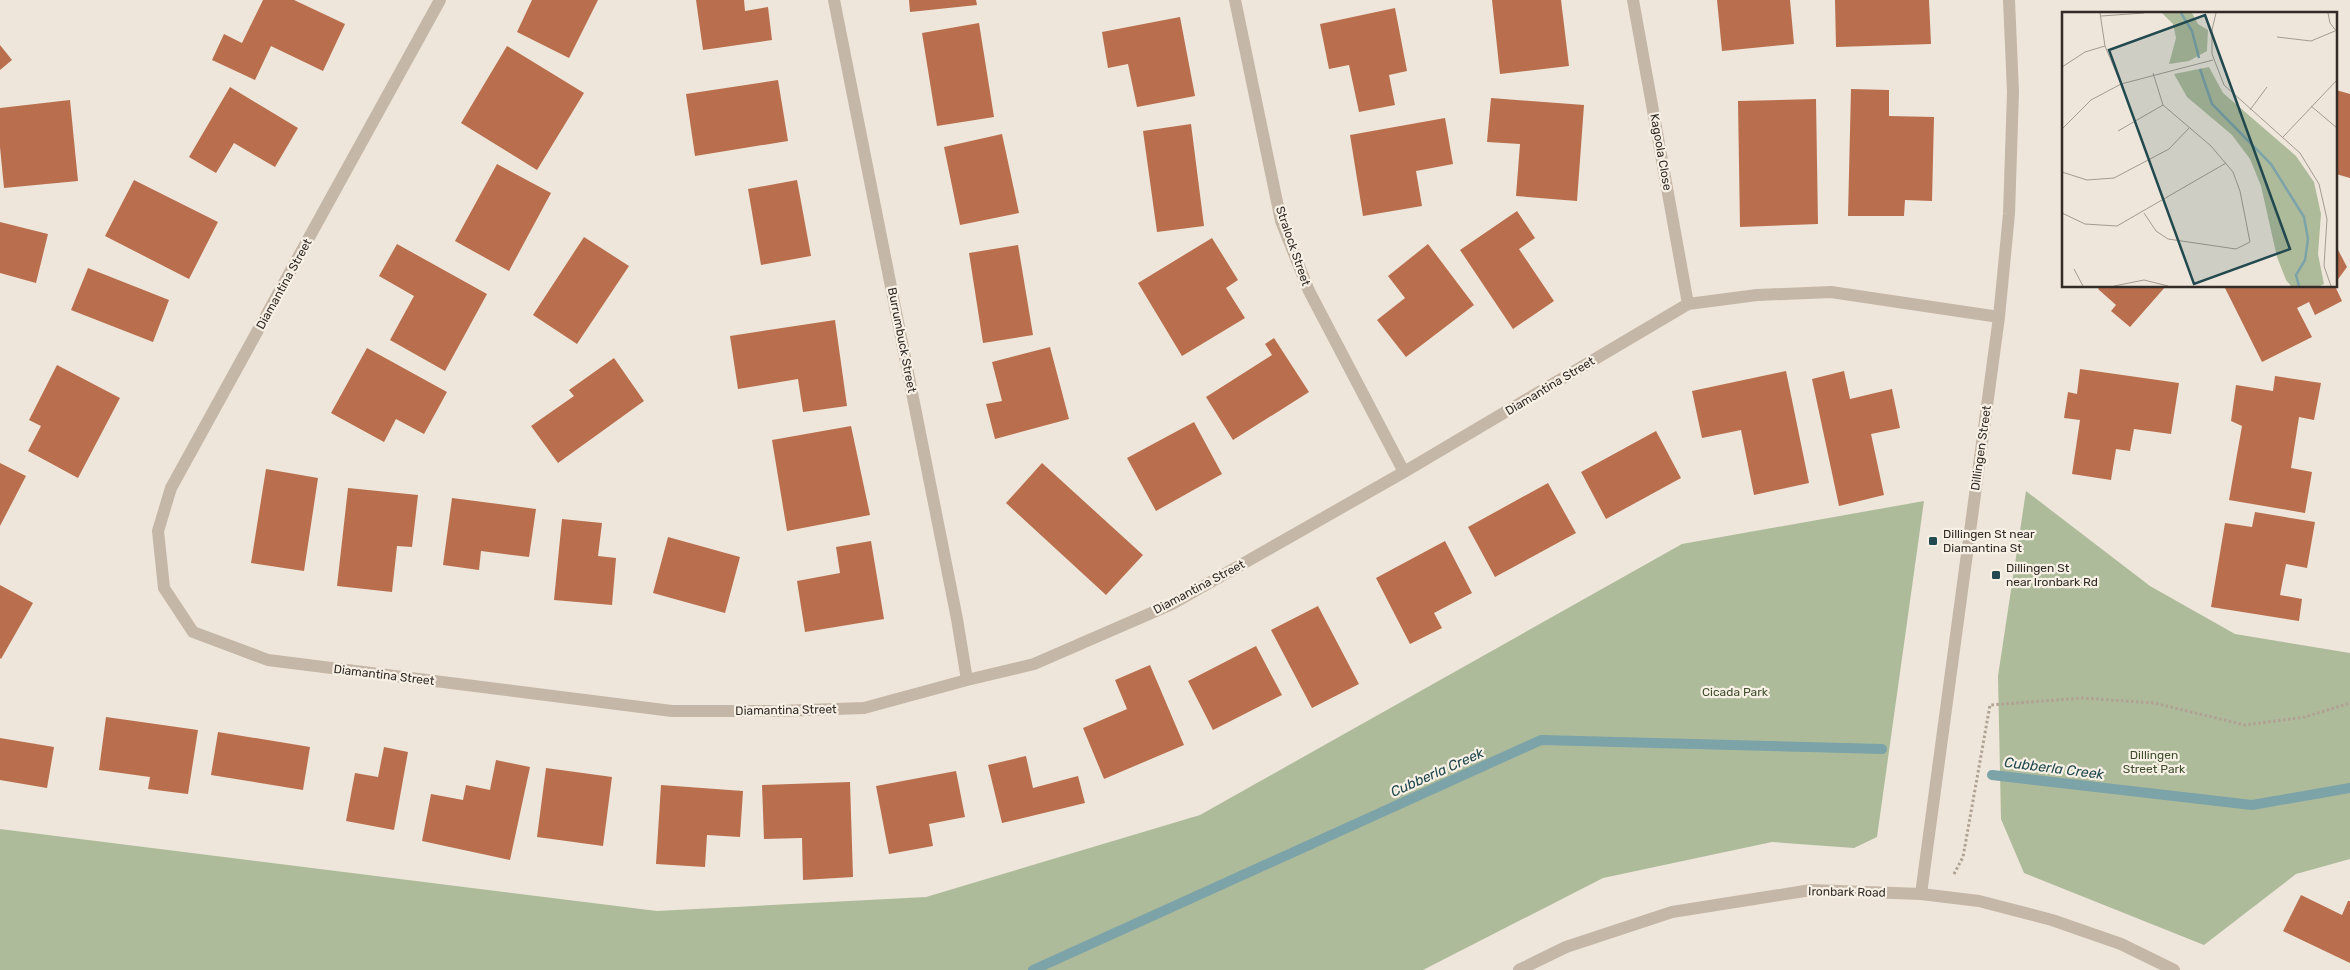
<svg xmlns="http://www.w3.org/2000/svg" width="2350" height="970" font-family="Rubik,sans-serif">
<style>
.green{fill:#aebb9b}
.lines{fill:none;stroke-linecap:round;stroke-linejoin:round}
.stream{stroke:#7ca3a8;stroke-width:10}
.building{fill:#b96f4d}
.path{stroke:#b0a192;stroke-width:3;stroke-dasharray:2.5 2.5;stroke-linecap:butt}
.street{stroke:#c5b7a7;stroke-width:12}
.poi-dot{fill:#21494f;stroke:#f7f0e5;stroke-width:2}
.labels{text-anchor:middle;stroke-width:4.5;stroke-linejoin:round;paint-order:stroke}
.street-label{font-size:12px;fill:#322b27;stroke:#f7f0e5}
.poi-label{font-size:12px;fill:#322b27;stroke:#f7f0e5;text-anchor:start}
.park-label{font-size:12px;fill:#3f4e2d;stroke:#f7f0e5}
.water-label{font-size:14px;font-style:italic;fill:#21494f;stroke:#f7f0e5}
.inset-river{fill:none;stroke:#7ca3a8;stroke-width:2.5}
.inset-road{fill:none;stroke:#a39b92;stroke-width:1}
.view{fill:#21494f;fill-opacity:0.15;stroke:#21494f;stroke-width:2.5}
.inset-edge{fill:none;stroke:#322b27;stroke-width:2.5}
</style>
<rect width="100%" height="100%" fill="#eee6da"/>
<path class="green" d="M2026,491l124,95 85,48 115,19v206l-54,15 -92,71 -180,-72 -23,-54 -3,-143z
M1924,501l-47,336 -23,11 -82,-6 -169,36 -180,92h-1423v-141l657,82 269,-14 274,-82 482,-271z"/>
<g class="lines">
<path class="stream" d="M1992,775l260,30 98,-17
M1033,970l508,-230 341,9"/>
</g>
<path class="building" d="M263,0h31l51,24 -22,47 -52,-25 -16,34 -43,-20 12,-26 18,9z
M532,0h66l-29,58 -52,-26z
M696,0h48l1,11 23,-4 4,33 -69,10z
M909,0h67l1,5 -67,7z
M1492,0h69l8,66 -69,8z
M1717,0h73l4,44 -72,7z
M1835,0h94l2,44 -95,3z
M1395,8l12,63 -18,4 6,30 -36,7 -10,-47 -20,4 -9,-45z
M1180,17l15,79 -58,11 -9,-43 -20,4 -6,-36z
M979,23l15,94 -57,9 -15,-93z
M0,45l12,15 -12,10z
M507,46l77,47 -47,77 -76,-47z
M778,80l10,61 -93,15 -9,-62z
M230,87l68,41 -23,39 -41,-24 -18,30 -27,-16z
M1851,89l38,1v26l45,1 -2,84 -27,-1 -1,16h-56z
M2336,90l14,4v84l-14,-4z
M1491,98l93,7 -7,96 -61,-5 4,-52 -33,-2z
M1816,99l2,125 -78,3 -2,-126z
M70,100l8,81 -74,7 -4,-41v-39z
M1445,118l8,46 -37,7 6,35 -59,10 -13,-81z
M1191,124l13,102 -47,6 -14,-101z
M1002,134l17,79 -59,12 -16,-78z
M497,164l54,29 -42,78 -54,-30z
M134,180l84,42 -29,57 -84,-43z
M797,180l14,76 -50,9 -13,-76z
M1517,211l18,27 -16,11 35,52 -41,28 -53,-79z
M0,222l48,12 -12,49 -36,-10z
M584,237l45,29 -52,78 -44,-29z
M1212,238l26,42 -12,8 19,30 -63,38 -44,-73z
M397,244l90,50 -42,77 -55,-31 24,-44 -35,-20z
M1428,244l46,61 -68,52 -29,-37 28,-22 -17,-22z
M1018,245l15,90 -50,8 -14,-90z
M2336,246l11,21 -11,15z
M88,268l81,32 -16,42 -82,-32z
M2100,286h66l-36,41 -19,-16 5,-6 -18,-16z
M2224,286h111l7,15 -27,14 -6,-13 -12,6 15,29 -50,25z
M835,320l12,86 -44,6 -5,-33 -60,10 -8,-53z
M1274,338l35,54 -76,48 -27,-43 66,-42 -7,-11z
M1050,347l19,72 -74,20 -9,-35 16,-3 -10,-39z
M367,348l80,44 -23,42 -28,-15 -12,23 -53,-29z
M614,358l30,43 -86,62 -27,-37 43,-30 -5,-6z
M57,365l63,33 -42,80 -50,-27 13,-25 -12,-6z
M2080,369l99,14 -8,51 -37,-5 -4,22 -14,-2 -5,31 -39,-6 8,-54 -16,-2 4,-26 9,2z
M1786,371l23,112 -55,12 -13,-65 -39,8 -10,-47z
M1844,371l6,28 42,-10 8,39 -29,6 13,61 -45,11 -27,-127z
M2275,376l46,7 -7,37 -15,-3 -8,51 21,4 -7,41 -76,-13 13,-74 -11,-5 5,-36 37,6z
M1194,422l28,52 -66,37 -29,-53z
M851,426l19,89 -83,16 -15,-91z
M1656,431l25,47 -75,41 -25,-47z
M0,463l26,13 -26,50z
M1042,463l101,92 -37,40 -100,-92z
M266,469l52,9 -14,93 -53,-8z
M1548,483l28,50 -81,44 -27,-50z
M348,488l70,7 -6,52 -15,-1 -5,46 -55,-6z
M452,498l84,11 -7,48 -48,-6 -2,19 -36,-5z
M2255,512l60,10 -8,46 -21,-4 -6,31 22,4 -3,22 -88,-14 14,-84 27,4z
M562,519l40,4 -4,33 18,2 -4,47 -58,-5z
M668,537l72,20 -15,56 -72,-20z
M871,541l13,78 -79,13 -8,-51 43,-8 -4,-26z
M1445,541l27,52 -38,20 8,15 -32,16 -34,-66z
M0,585l33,18 -32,56 -1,-1z
M1318,606l41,78 -47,24 -41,-78z
M1256,646l26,49 -69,35 -25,-49z
M1150,665l34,80 -80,34 -21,-51 44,-19 -12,-29z
M106,717l92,13 -10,64 -40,-5 2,-12 -51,-7z
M218,732l92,15 -7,43 -92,-15z
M0,738l54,9 -7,41 -47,-8z
M384,747l24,5 -14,78 -48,-9 9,-48 23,4z
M1026,756l7,32 45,-12 7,27 -83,20 -14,-58z
M496,760l34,7 -20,93 -88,-19 9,-47 32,6 3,-15 24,5z
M546,768l66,9 -9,69 -66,-9z
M956,771l9,46 -36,7 4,22 -44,8 -13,-68z
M850,782l3,95 -50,3 -1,-42 -38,1 -2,-54z
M661,785l82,6 -3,46 -33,-2 -2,32 -49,-3z
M2301,895l41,20 6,-14h2v62l-67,-32z"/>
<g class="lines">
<path class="path" d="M1954,874l9,-17 27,-152 93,-7 71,5 91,22 60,-8 45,-14"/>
<path class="street" d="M440,0l-269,488 -13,43 6,57 29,44 75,28 404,51h106l86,-3 103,-28 67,-16 138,-60 232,-132 284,-168 69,-9 74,-3 168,25
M834,0l123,619 10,61
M1235,0l46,221 28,70 95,181
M1633,0l55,304
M1921,894l78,-577 10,-103 4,-122 -4,-92
M1519,970l47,-23 106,-35 139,-22 110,4 58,7 73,19 69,24 53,26"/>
</g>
<g class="poi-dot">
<rect x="1928" y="536" width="10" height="10" rx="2.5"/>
<rect x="1991" y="570" width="10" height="10" rx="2.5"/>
</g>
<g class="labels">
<g class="street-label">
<text transform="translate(1661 152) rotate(80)" y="4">Kagoola Close</text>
<text transform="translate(1293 246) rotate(71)" y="4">Stralock Street</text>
<text transform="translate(284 284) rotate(-61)" y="4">Diamantina Street</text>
<text transform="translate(902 340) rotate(79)" y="4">Burrumbuck Street</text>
<text transform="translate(1550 386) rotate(-31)" y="4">Diamantina Street</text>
<text transform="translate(1981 448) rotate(-82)" y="4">Dillingen Street</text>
<text transform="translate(1199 587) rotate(-28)" y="4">Diamantina Street</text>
<text transform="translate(384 675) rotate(7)" y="4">Diamantina Street</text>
<text transform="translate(786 710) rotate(-1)" y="4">Diamantina Street</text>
<text transform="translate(1847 892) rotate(1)" y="4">Ironbark Road</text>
</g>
<g class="poi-label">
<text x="1943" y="538">Dillingen St near<tspan x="1943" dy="14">Diamantina St</tspan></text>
<text x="2006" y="572">Dillingen St<tspan x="2006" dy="14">near Ironbark Rd</tspan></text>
</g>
<g class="park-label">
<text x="1735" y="696">Cicada Park</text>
<text x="2154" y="759">Dillingen<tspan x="2154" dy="14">Street Park</tspan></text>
</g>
<g class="water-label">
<text transform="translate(2054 768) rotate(7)" y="5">Cubberla Creek</text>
<text transform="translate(1437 772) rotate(-24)" y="5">Cubberla Creek</text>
</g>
</g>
<g transform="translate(2062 12)">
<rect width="275" height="275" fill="#eee6da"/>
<path d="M100,1h30l6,11 10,6 -1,21 -18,10 -20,3 7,-26 -3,-14zM147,55l14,26 73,63 18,26 7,32 -3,40 6,30 -4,2h-29l-5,-6 -9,-23 -16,-71 -11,-27 -18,-24 -45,-38 -13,-23z" fill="#aebb9b"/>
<path class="inset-river" d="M119,1l11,18 7,27M138,57l12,35 59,60 33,53 4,22 -3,21 -9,15 3,11"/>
<path class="inset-road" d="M38,1l5,33 16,38M154,1l-4,17v24l12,31 76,68 19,31 8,35 -3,47 7,20M266,1l2,10 7,9M39,4l43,-3M215,25l34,4 24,-10M0,55l23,-15 20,-6M249,94l26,22M188,98l17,-23M0,117l29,-29 30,-16 92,-24M56,119l45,-26M221,125l54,-57M0,160l25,8 27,-2 55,-29 21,-22M0,201l23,11 32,2 109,-63M82,201l12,18 12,8 68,10 14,-7 -10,-51 -7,-19 -22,-26 -48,-41 -10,-32M12,257l9,17M52,274l30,-6 24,6"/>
<path class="view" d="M143,3l85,234 -96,35 -85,-234z"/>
<rect width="275" height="275" class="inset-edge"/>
</g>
</svg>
